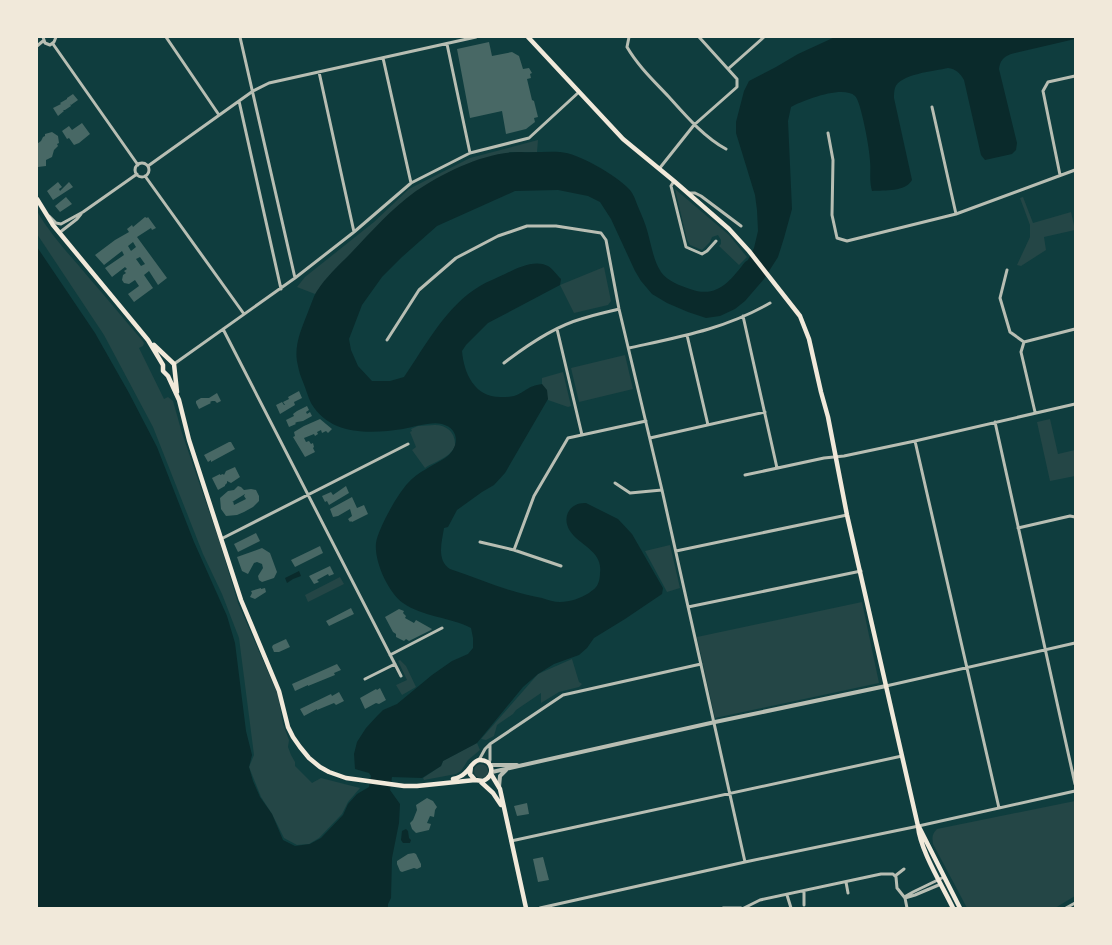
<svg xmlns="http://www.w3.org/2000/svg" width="1112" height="945" font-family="'PT Sans Narrow',sans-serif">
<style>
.green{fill:#244646}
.water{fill:#0a2a2b}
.building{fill:#486865;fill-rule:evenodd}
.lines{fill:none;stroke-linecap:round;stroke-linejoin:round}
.minor{stroke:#b8beb3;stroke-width:3}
.tertiary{stroke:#b8beb3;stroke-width:4}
.secondary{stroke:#f1e9da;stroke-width:4.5}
</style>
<rect width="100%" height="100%" fill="#0f3d3e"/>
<path class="green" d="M538,140l-1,12h-27l-184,128 -11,14 -18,-7 8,-10 69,-55 35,-33 61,-31z
M675,189l54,46 18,22 -8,8 -20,-19 2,-2v-4l-3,-5 -6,2 -2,5 -8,8 -12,-5 -3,-5z
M1023,197l10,26 38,-11 4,18 -31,7 2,13 -25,16 -4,-1 13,-28v-12l-10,-27z
M37,211c14,25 35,46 53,68 18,20 34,41 52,61l2,3 -1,3 -4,2 25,51 4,-2 5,4 9,32 37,107 19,63 40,92 5,29 6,16 -1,7 3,8 4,7v4l17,17 9,-5 39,10 -12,14 -6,12 -23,24 -10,6 -12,1 -13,-7 -12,-24 -11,-17 -12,-30 5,-12 -15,-117 -17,-44 -19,-40 -50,-127 -49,-92 -67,-101z
M604,267l7,34 -3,4 -34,8 -14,-28z
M625,355l8,34 -54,13 -8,-34z
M563,372l8,34 -3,1 -20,-7 -6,-16v-6z
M1050,419l8,35 17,-4v26l-25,5 -13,-59z
M435,425c12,0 21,8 20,21 -6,13 -20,15 -30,22l-13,-18 4,-3 -6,-15 2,-1 -1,-2 7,-3z
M670,545l10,43 -13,4 -22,-41z
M340,577l4,7 -36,18 -3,-7z
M862,602l17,81 -164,35 -18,-81z
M572,659l7,23 3,2 -3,3 -20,5 -18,11v-10l-25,17 -3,4 -16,11 -3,11 -8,4 -5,-1 57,-65z
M400,660l6,6 10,21 -14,8 -6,-10 11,-5 -9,-19z
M477,743l3,7 -12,10 -7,11 -5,3 -32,6 -1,-2 18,-12 2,-5z
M474 771a7 7 0 1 1 14 0a7 7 0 1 1-14 0Z
M1075,801v95l-20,12h-88l-34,-64c-1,-7 -1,-10 4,-15z"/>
<path class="water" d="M835,37h240v2l-64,15c-8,3 -11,7 -12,15l18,74 -1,7 -4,4 -27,6 -4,-5 -17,-75c-4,-7 -8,-11 -16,-12 -13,3 -49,6 -53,20 -1,3 -1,7 -1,10l18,82c-7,12 -27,10 -40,11 -3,-10 -1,-20 -2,-30 0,-10 -9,-60 -15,-65 -12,-11 -51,4 -64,11l-3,14 4,88 -8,29 -6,19 -14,22 -19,22 -10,8 -15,7 -14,2 -18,-6 -21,-9 -15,-9 -11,-13 -6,-10 -24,-52 -11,-17 -12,-6 -30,-6 -43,1 -78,35 -35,31 -20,20 -20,28 -13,34 2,11 7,16 14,15h18l14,-4c22,-32 42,-71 76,-91 8,-5 17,-8 25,-12 12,-6 30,-15 43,-8 5,3 9,9 13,13l-1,6 -72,38 -22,22 -4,6c2,23 13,47 40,46 4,0 8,0 12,-1 12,-4 13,-10 28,-12l5,6 1,9 -43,74 -11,12 -12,7 -25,18 -9,17 -4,1c-2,13 -8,32 6,41 31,10 60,24 92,29 6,2 12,4 18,4 10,0 21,-4 29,-9 2,-2 6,-4 7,-6 3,-3 4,-10 4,-14 3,-22 -20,-27 -30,-42 -9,-14 0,-29 16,-28l32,16 14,15 31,54 -1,6 -37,25 -31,19 -7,10 -8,7 -25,9 -16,10 -15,13 -46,56 -34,18 -2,5 -19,12 -30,-1 -2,13 10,14 -1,19 -7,35 -1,40 -3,6v4h-351v-661l58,86 34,60 28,54 37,95 33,74 8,27 11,88 6,24 -3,12 4,14 7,16 12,17 11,26 12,6 15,-2 11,-6 22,-23 5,-11 9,-10 12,-7 2,-11 -2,-3 -14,-4 -1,-15 3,-12 9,-14 12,-13 5,-5 14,-6 35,-29 20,-14 16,-7 5,-6v-10l-2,-10c-21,-11 -48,-11 -68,-25 -15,-11 -29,-42 -27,-60 2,-14 22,-50 32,-60 10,-11 24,-17 37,-25 14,-9 16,-29 -3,-34 -10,-3 -29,3 -39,5 -32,5 -73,7 -92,-26 -3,-6 -5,-14 -8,-21 -2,-5 -4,-10 -5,-16 -5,-19 3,-36 10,-54 3,-7 5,-15 9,-21 9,-14 22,-26 34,-38 20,-21 41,-45 65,-62 28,-19 71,-40 105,-39 13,1 26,-1 39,0 18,1 56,23 69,37 5,5 7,13 10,20 3,7 6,14 8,21 4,13 6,30 14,42 6,9 20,14 29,17 27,10 40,-8 55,-27l3,-2 6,-12 4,-17 -1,-21 -2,-15 -19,-62v-11l8,-31 5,-10 27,-14 22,-13z
M299,571l2,5 -8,3 -6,4 -2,-5z
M406,829l2,2 1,7 2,2 -1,3h-7l-2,-3 1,-9z"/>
<path class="building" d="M489,42l3,14 20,-4 7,4 4,13 6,-1 3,5 -2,1 1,4 -4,1 5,21 2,1 4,16 -4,1 1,4 -9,7 -20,5 -4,-23 -32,7 -13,-69z
M73,94l5,6 -7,5 -1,-1 1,2 -6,4h-2l1,1 -6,5 -5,-8 8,-4 -1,-1 7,-4v-1z
M82,123l8,11 -11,9 -5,2 -5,-7 -2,1 -5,-8 7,-5 3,4z
M52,132l6,4 1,7 -2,1 1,2 -4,4 -2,7 -6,3v6l-8,1 -1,-2v-21l4,-3 2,-4 2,-1v-2z
M58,182l4,5 -3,2 1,2 9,-9 4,5 -20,13 -6,-9z
M66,197l6,7 -12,8 -5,-6z
M145,217l2,1 1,-1 8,11 -4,2 -1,-2 -14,9 30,41 -9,7 -9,-14 -5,4 9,13 -19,14 -6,-8 11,-8 -4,-6 -6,4 -5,-1 -2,-3 1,-5 3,-2 -2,-2 3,-2 -2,-2 -13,10 -7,-9 19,-13 -2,-4 -18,14 -9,-10 20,-15 14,-8 -2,-3 5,-4 1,2zM133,242l3,5 -5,4 -3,-5zM140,257l5,7 -4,2 -5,-7z
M299,391l3,7 -8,4 1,3 -15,9 -4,-9 6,-3 2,3h1l-2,-3 6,-3 -1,-2z
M217,393l4,8 -4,2 -2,-2h-3l-2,1 1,1 -12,6 -3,-6v-2l5,-3h8z
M307,406l2,4 -3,2 1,2 3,-2 2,4 -9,5 -6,1 -2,1 1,1 -7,3 -3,-7 8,-4 -1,-2 4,-3z
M320,419l12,10 -4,4 -2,-2 -4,2 -1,-3 -4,2 1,2 -3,2 -1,-2 -10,4 2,4 3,-1 2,3 2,-1 1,4 -1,1 2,4 -10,5 -12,-20 2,-1 -1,-4 10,-6z
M229,442h2l4,7 -24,13v-2l-3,2 -4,-7z
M235,467l5,10 -9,6 -4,-2v2l-2,2v1l-7,4 -6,-12 8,-4v1l3,-1 1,1 2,-4z
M238,486l3,1 3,3 7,-1 5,1 3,6v5l-6,6 -9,5 -7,3 -11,1 -5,-7 -1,-11 8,-7 6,-1zM245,494l-1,2 2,3 -12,6 -1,-4 -1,1z
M346,486l3,7 -20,12 -2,-4 -2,1 -3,-6 9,-4 2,3z
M352,497l5,11 7,-3 4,9 -16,8 -1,-1 -1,1 -2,-3 4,-3 -2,-7 -12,7 -5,1 -3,-8z
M256,533l4,8 -22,11 -4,-8z
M320,546l3,7 -28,14 -4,-7z
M262,548l8,5 7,19 -3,6 -12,4 -3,-2 -1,-4 5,-8 -1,-4 -5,-2 -3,1 -6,11 -6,-3 -5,-14z
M330,566l4,8 -5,2 -1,-2 -11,6 2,2 -5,2 -5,-8z
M261,588v1l4,-1 1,4 -11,7 -5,-2 2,-4 -1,-2z
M351,608l3,6 -25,12 -3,-5z
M399,609l5,2 -1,2 3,3 -1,2 9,5 2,-3 16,9 -1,1 -22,11 -3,-2 -2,2 -8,-4v-3l-3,-2 -8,-15z
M286,639l4,8 -11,5h-5l-2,-5 1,-2z
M337,664l4,6 -7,3 1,2 -27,11v-1l-13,6 -3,-7z
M380,688l6,12 -7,4 -3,-1 -11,6 -5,-11 16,-9 1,1z
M339,692l5,9 -8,4 -2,-2 -17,7v-1l-13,7 -4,-7 31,-15 1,2z
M427,798l6,3 4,6 -2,3 -1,7 -4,-1 -3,7 4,1 -2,6 -13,3 -4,-4 -2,-6 3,-3 4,-10 -1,-5z
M527,803l2,11 -12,2 -3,-10z
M414,853l2,1 5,10v3l-4,2 -3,-1 -12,4 -2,-1 -3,-7v-3l11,-7z
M543,857l6,23 -11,2 -5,-23z"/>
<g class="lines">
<path class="minor" d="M43,37l2,6 5,2 4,-3 2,-5
M166,37l53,78
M240,37l55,241
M629,37l-2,10c11,19 27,34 42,50 17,19 35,40 57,52
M53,44l85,121
M447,44l23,109
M37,46l6,-5
M383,58l28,125
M728,69l36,-32
M319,72l35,160
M239,101l42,188
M932,107l24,107
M828,133l5,27 -1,55 5,23 10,3 109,-27 119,-44
M135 170a7 7 0 1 1 14 0a7 7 0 1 1-14 0Z
M148,166l105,-75 16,-8 207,-46
M659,169l35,-44 43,-38v-8l-38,-42
M1060,175l-17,-84 5,-9 27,-6
M145,176l99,138
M674,181l-3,5 15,61 16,7 5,-3 9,-10
M688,193h7l6,3 40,30
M49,216l7,7 5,1 22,-12 54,-38
M59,233l18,-14 4,-5
M1007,270l-7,28 10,34 14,10 51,-13
M743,316l34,152
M223,329l178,347
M557,329l25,106
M687,335l21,90
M387,340l32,-50 37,-32 42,-22 29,-10h29l45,7 5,7 13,69 43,181 83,372
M1024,342l-3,10 14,60
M629,348c50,-11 96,-19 141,-45
M504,363c22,-17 49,-36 77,-44 12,-4 26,-7 38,-10
M174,364l121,-86 59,-46 57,-49 59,-30 59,-15 50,-46
M995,422l80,362
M650,438l115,-26
M915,441l84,367
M745,475l79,-17 20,-2 71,-15 160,-37
M615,483l15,10 32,-3
M1018,528l52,-12 5,1
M221,539l187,-95
M480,542l34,8 47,16
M514,550l20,-54 34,-58 78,-17
M676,551l171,-36
M688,607l173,-36
M390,655l52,-27
M365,679l30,-15
M886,686l189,-43
M479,760l6,-11 5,-5 73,-49 138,-31
M489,764l1,-4v-16
M511,841l391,-85
M895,876l9,-7
M846,882l2,11
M787,895l4,13
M906,896l7,-4 31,-15
M905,898l10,-3 26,-11
M804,905v-14
M540,908l205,-46 169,-35 161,-36
M723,908h18
M744,908l16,-8 121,-26h12l3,3 1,11 8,10 2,10
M1066,908l9,-5"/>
<path class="tertiary" d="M490,765h27
M492,772l223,-50 171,-36
M499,787l1,-11 6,-6"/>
<path class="secondary" d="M528,37l95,102 51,42 55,48 20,22 51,65 9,23 12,53 7,25 19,98 71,311c2,24 24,59 35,82
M37,199l16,26 95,115 15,25v6l5,5 11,24 10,40 52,160 38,91 9,36 5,10 7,10 9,11 11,9 9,5 17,6 58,8h13l58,-6
M154,345l20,19 3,28
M491,774l9,15 26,119
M453,779c4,-1 9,-3 12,-6 5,-4 8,-12 14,-13 14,-1 17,16 4,21l-8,-1 -5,-6 1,-8
M481,782l12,11 8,12
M919,827l41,81"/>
</g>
<rect width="1112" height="945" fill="none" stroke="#f1e9da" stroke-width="76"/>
</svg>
